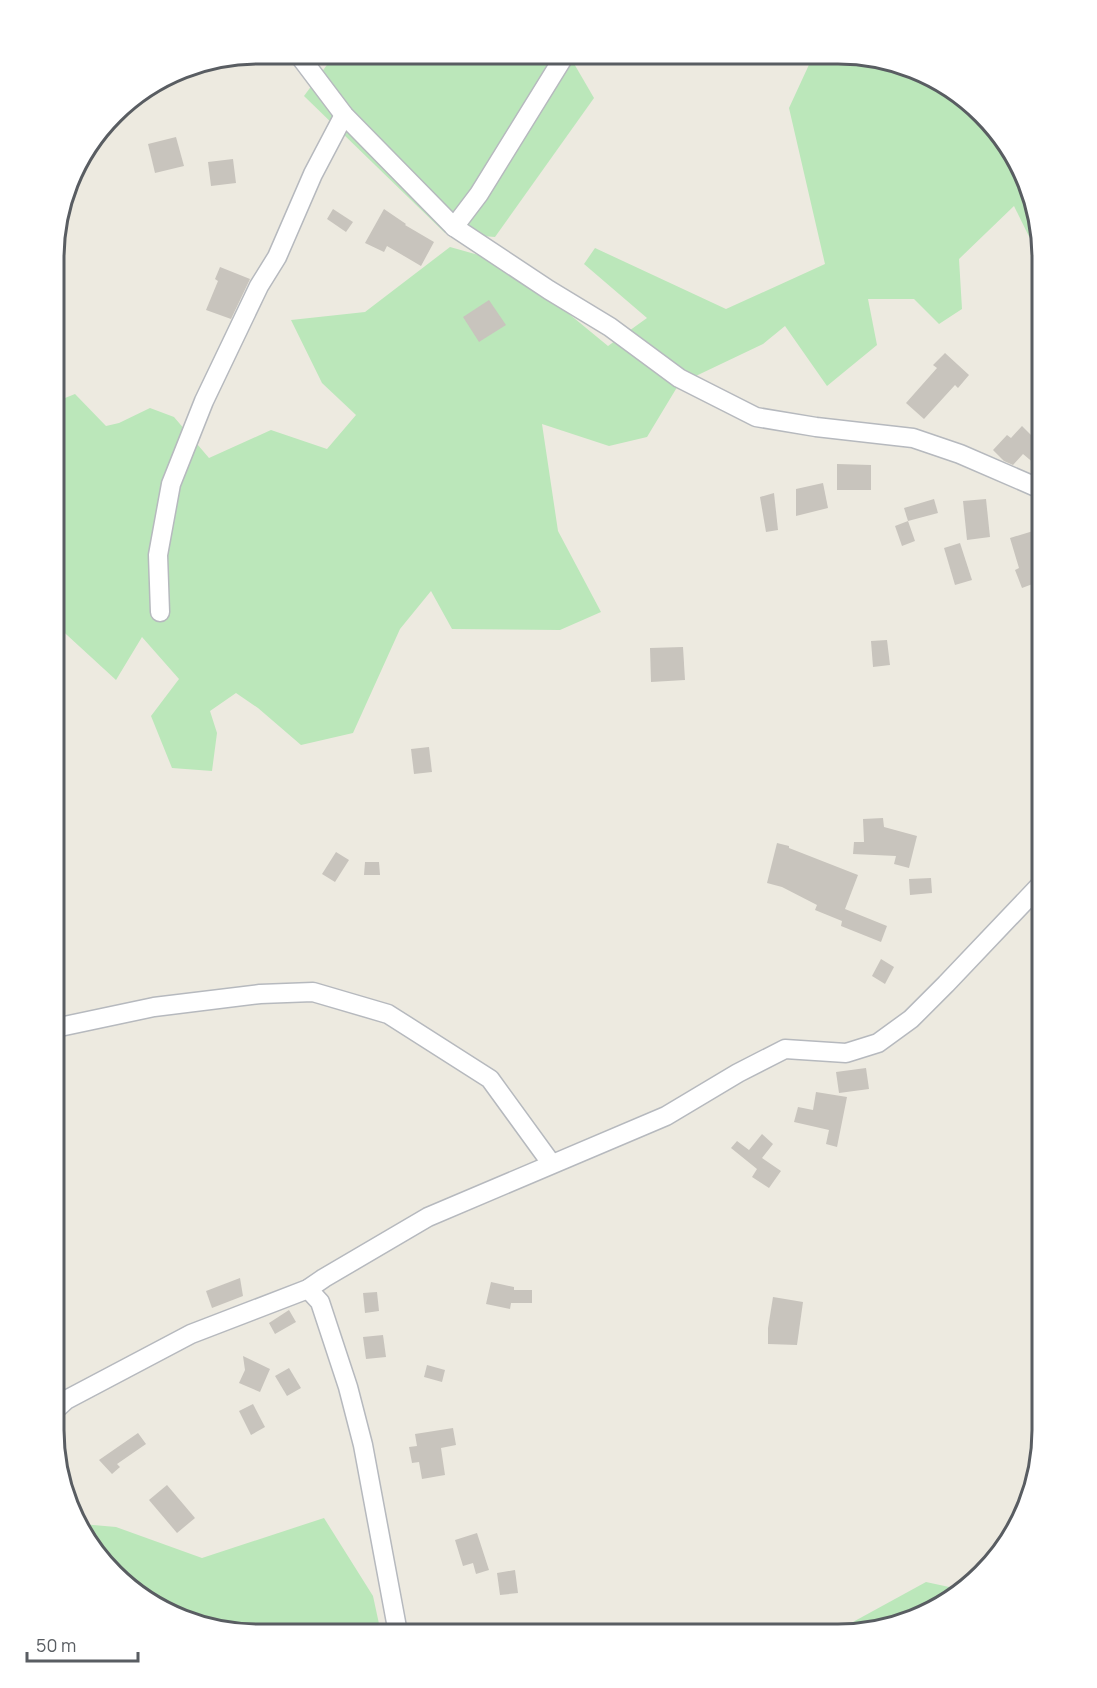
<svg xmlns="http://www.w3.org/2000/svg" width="1097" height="1688" font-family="Manrope,sans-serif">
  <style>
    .green { fill: #bbe7ba }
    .building { fill: #c8c4bd }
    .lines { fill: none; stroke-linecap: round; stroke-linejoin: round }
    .minor-casing { stroke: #b6b9be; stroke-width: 21 }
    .minor { stroke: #fff; stroke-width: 18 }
    .rim { fill: none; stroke: #595d62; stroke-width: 3 }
  </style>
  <rect width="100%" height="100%" fill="#edeae0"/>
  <g class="green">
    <path d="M 335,54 L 569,55 L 594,98 L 495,237 L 445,233 L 304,96 Z"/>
    <path d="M 813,56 L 866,56 L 963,96 L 1027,180 L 1043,265 L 1014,206 L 959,259 L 962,309 L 939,324 L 914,299 L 868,299 L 877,345 L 827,386 L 785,326 L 763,344 L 679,384 L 647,437 L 609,446 L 542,424 L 558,531 L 601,612 L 560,630 L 452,629 L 431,591 L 400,629 L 353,733 L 301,745 L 258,708 L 236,693 L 210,711 L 217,733 L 212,771 L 172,768 L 151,716 L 179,679 L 142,637 L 116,680 L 55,624 L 55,402 L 75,394 L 106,426 L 119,423 L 150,408 L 174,417 L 209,458 L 271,430 L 327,449 L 356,415 L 322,383 L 291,320 L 365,312 L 450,247 L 507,263 L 608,346 L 647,318 L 584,264 L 595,248 L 726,309 L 825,264 L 789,108 Z"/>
    <path d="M 324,1518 L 373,1596 L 381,1633 L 232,1632 L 134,1592 L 82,1524 L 116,1527 L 202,1558 Z"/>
    <path d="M 926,1582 L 963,1590 L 917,1618 L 839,1634 L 831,1634 Z"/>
  </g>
  <g class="building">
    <path d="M 176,137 L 184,166 L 155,173 L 148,144 Z"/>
    <path d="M 233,159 L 236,183 L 211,186 L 208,162 Z"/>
    <path d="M 333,209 L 353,222 L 346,232 L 327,219 Z"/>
    <path d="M 384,209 L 406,224 L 405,225 L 434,242 L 421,266 L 387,246 L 384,252 L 365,243 Z"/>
    <path d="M 220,267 L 250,279 L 231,319 L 206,310 L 218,281 L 215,279 Z"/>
    <path d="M 489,300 L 506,325 L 479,342 L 463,317 Z"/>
    <path d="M 945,353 L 969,375 L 958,388 L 955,385 L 924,419 L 906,403 L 937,368 L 933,365 Z"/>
    <path d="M 1022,426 L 1043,447 L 1043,454 L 1035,464 L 1023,454 L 1013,465 L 1004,461 L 993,450 L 1007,435 L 1011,438 Z"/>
    <path d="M 837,464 L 871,465 L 871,490 L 837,490 Z"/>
    <path d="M 823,483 L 828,508 L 796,516 L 796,489 Z"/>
    <path d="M 774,493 L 778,530 L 766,532 L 760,497 Z"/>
    <path d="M 934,499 L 938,513 L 908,521 L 904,508 Z"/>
    <path d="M 986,499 L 990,537 L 967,540 L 963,501 Z"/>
    <path d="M 908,521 L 915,541 L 902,546 L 895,526 Z"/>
    <path d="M 1043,528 L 1043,580 L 1022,588 L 1015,570 L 1019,568 L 1010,538 Z"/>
    <path d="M 960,543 L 972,580 L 955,585 L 944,548 Z"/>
    <path d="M 887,640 L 890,665 L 873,667 L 871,641 Z"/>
    <path d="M 683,647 L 685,680 L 651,682 L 650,648 Z"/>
    <path d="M 429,747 L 432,772 L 414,774 L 411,749 Z"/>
    <path d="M 883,818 L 884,827 L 917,836 L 909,868 L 894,864 L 896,856 L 853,854 L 854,842 L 864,842 L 863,819 Z"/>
    <path d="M 777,843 L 789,846 L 789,848 L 858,875 L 845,909 L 887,926 L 881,942 L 841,926 L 842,921 L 815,910 L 817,905 L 782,887 L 767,883 Z"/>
    <path d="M 336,852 L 349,860 L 335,882 L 322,874 Z"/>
    <path d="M 365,862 L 379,862 L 380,875 L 364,875 Z"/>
    <path d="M 931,878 L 932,893 L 910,895 L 909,879 Z"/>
    <path d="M 881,959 L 894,967 L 885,984 L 872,976 Z"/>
    <path d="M 866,1068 L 869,1089 L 839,1093 L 836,1072 Z"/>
    <path d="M 816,1092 L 847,1097 L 837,1147 L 826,1144 L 829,1130 L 794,1122 L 798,1107 L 813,1110 Z"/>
    <path d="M 762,1134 L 773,1144 L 762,1158 L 781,1171 L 769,1188 L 752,1177 L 757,1169 L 731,1148 L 737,1141 L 749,1150 Z"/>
    <path d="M 240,1278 L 243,1296 L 212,1308 L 206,1291 Z"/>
    <path d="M 491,1282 L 514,1287 L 514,1290 L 532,1290 L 532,1303 L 511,1303 L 510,1309 L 486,1304 Z"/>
    <path d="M 377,1292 L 379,1311 L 365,1313 L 363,1293 Z"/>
    <path d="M 773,1297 L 803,1302 L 797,1345 L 768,1344 L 768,1328 Z"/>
    <path d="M 289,1310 L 296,1322 L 275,1334 L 269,1323 Z"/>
    <path d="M 383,1335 L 386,1357 L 366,1359 L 363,1337 Z"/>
    <path d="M 243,1356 L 270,1369 L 260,1392 L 239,1383 L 245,1370 Z"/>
    <path d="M 427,1365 L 445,1370 L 442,1382 L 424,1377 Z"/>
    <path d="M 289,1368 L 301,1388 L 287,1396 L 275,1376 Z"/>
    <path d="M 253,1404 L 265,1427 L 251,1435 L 239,1411 Z"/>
    <path d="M 453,1428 L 456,1445 L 441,1448 L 445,1475 L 422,1479 L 419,1462 L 412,1463 L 409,1447 L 417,1446 L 415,1434 Z"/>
    <path d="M 138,1433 L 146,1444 L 117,1464 L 120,1467 L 112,1474 L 99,1460 Z"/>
    <path d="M 167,1485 L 195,1518 L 177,1533 L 149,1500 Z"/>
    <path d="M 477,1533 L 489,1570 L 476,1574 L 473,1563 L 463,1566 L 455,1540 Z"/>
    <path d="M 515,1570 L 518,1593 L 500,1595 L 497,1573 Z"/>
  </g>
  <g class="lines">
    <g class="minor-casing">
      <g id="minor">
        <path d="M 298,54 L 344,115 L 454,227 L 549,290 L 610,327 L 679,378 L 756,417 L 816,427 L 913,438 L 960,454 L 1043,490"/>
        <path d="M 454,227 L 479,194 L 565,55"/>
        <path d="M 160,612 L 158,555 L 171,484 L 204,401 L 259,286 L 277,257 L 313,174 L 344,115"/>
        <path d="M 55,1028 L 154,1007 L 260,994 L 313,992 L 388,1014 L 490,1079 L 551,1163"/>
        <path d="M 308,1289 L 320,1302 L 348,1387 L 363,1445 L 398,1633"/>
        <path d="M 54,1411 L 66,1400 L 191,1334 L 308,1289 L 324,1278 L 428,1217 L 666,1116 L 738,1073 L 785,1049 L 846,1053 L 878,1043 L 911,1019 L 946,984 L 1043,882"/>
      </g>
    </g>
    <use href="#minor" class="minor"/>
  </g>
  <path d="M0 0H1097V1688H0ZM258 64H838A194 194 0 0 1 1032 258V1430A194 194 0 0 1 838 1624H258A194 194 0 0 1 64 1430V258A194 194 0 0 1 258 64Z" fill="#fff" fill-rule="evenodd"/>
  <path class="rim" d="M258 64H838A194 194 0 0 1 1032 258V1430A194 194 0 0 1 838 1624H258A194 194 0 0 1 64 1430V258A194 194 0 0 1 258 64Z"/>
  <path d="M27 1652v9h111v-9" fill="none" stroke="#595d62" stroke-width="3"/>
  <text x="36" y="1652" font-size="18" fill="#595d62" stroke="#ffffff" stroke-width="4.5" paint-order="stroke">50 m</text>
</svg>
